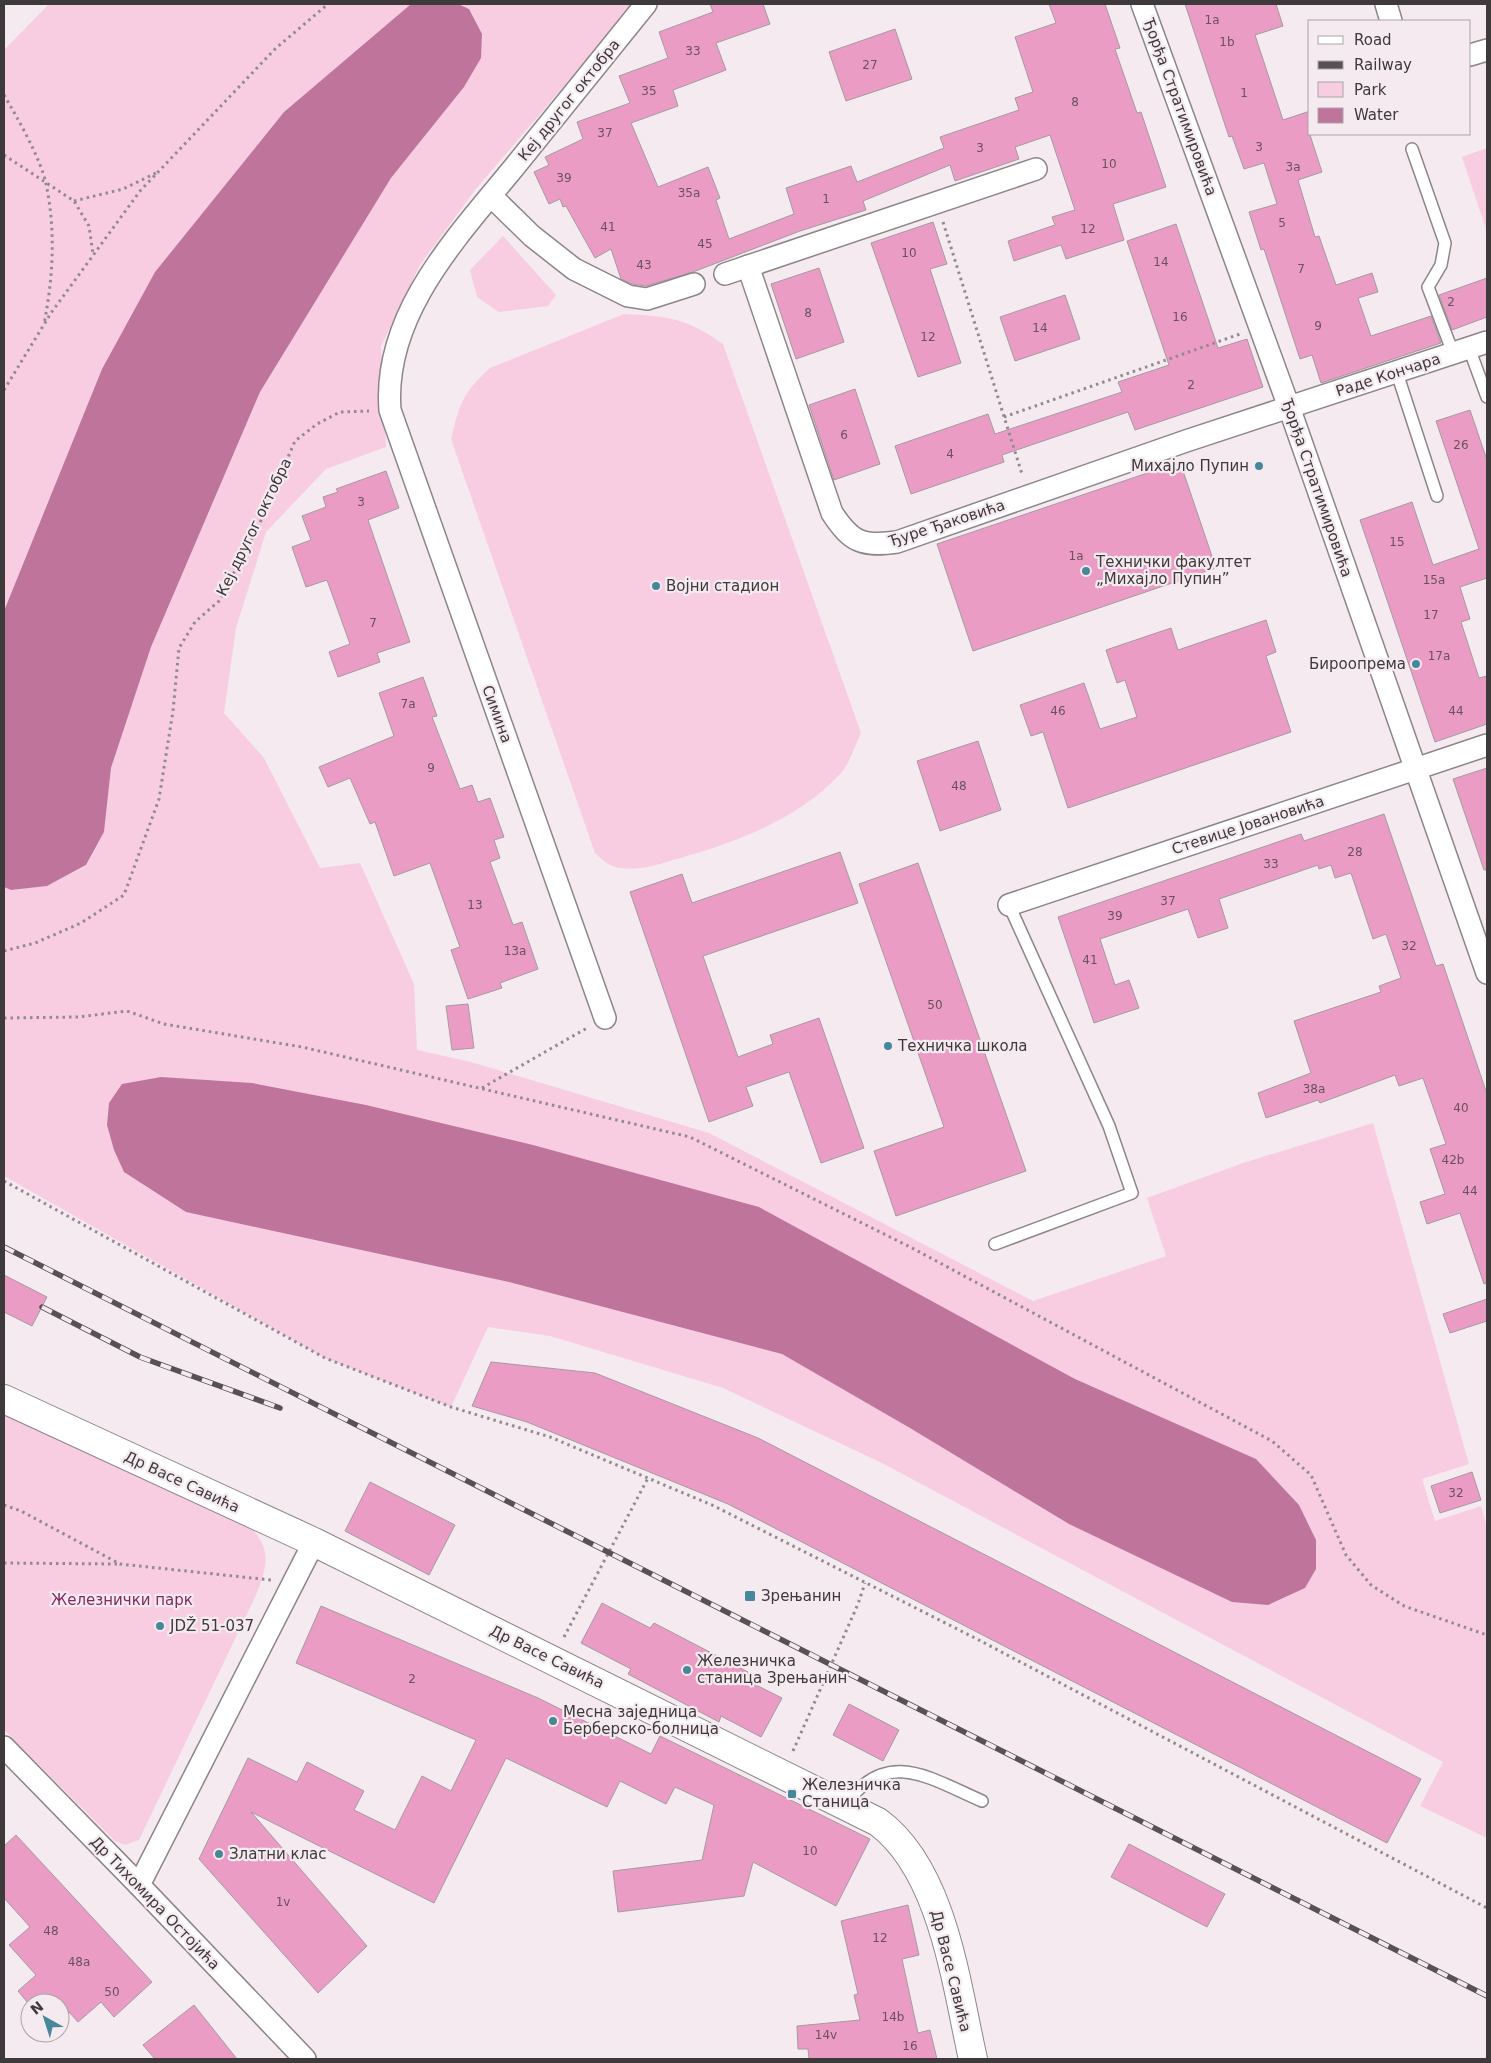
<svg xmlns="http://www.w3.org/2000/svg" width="1491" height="2063" font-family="'DejaVu Sans',sans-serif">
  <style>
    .green { fill: #f8cde2 }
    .water { fill: #bf749c }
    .building { fill: #eb9cc5; stroke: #a49b9f }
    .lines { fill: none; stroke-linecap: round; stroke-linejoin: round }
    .lane-casing { stroke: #8e858a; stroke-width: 14 }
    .street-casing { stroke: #8e858a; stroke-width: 24 }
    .secondary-casing { stroke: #8e858a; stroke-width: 30 }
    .path { stroke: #918a8e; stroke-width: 3; stroke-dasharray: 2.5 4; stroke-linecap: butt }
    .lane { stroke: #fff; stroke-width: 11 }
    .street { stroke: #fff; stroke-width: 21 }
    .secondary { stroke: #fff; stroke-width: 28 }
    .rail-casing { stroke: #565154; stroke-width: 5.5 }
    .rail { stroke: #f4eaef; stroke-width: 4; stroke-dasharray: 11; stroke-linecap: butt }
    .poi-dot { fill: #468899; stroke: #f4eaef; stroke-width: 2 }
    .labels { text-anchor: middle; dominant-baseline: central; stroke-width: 4.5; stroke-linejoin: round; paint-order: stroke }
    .number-label { font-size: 12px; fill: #69525e }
    .street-label { font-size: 15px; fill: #3e3a3c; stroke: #f4eaef }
    .poi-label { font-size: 15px; fill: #3e3a3c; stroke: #f4eaef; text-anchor: start }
    .park-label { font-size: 15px; fill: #84295f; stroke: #f4eaef }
  </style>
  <rect width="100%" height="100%" fill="#f4eaef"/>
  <g class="green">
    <path d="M 49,4 L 411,4 L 284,112 L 155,272 L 102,369 L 4,611 L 4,50 Z"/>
    <path d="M 458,4 L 634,4 L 475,190 L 420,265 L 381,346 L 386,447 L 326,469 L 266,532 L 236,628 L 224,713 L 264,758 L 320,868 L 360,863 L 414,984 L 417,1050 L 471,1062 L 709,1133 L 1033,1301 L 1166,1256 L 1147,1198 L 1243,1163 L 1373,1123 L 1469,1464 L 1422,1479 L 1435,1521 L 1481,1506 L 1487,1527 L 1487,1838 L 1420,1806 L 1443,1762 L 882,1463 L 723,1388 L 550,1336 L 488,1327 L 451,1407 L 325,1358 L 4,1176 L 4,887 L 11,890 L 47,886 L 86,866 L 104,832 L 111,768 L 151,647 L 260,392 L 391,178 L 464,87 L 469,10 Z"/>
    <path d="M 1487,148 L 1487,232 L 1462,157 Z"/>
    <path d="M 503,236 L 556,295 L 548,306 L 499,312 L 477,297 L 470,270 Z"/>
    <path d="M 624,314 C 667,316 687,318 723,344 L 861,733 C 855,745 850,763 841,773 C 798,820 736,842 677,859 C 659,864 640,871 621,868 C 610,867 602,860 595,853 L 451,439 C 460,403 462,394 490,368 Z"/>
    <path d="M 4,1415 L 253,1530 C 272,1551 266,1568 257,1593 L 139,1840 L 125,1845 L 115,1841 L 4,1730 Z"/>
  </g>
  <g class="water">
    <path d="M 411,4 L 458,4 L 469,9 L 482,34 L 481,58 L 464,87 L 391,178 L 260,392 L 151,647 L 111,768 L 104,832 L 86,865 L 47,886 L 11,890 L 4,887 L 4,611 L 102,369 L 155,272 L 284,112 Z"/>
    <path d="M 161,1077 L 252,1083 L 366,1105 L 533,1145 L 759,1207 L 1075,1379 L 1256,1459 L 1299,1505 L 1316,1540 L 1316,1569 L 1305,1588 L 1268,1605 L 1232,1602 L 1069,1524 L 910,1428 L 782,1354 L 509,1282 L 186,1212 L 124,1172 L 114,1150 L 107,1125 L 109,1103 L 122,1084 Z"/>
  </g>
  <g class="building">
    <path d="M 710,4 L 763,4 L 770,24 L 716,43 L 726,70 L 673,90 L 678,106 L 631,123 L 658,187 L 708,167 L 720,198 L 716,200 L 729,239 L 794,214 L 786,188 L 851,166 L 857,182 L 944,148 L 940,137 L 1019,110 L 1015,98 L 1033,92 L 1015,37 L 1056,23 L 1049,4 L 1105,4 L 1120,48 L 1115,49 L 1137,113 L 1141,112 L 1166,187 L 1113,204 L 1124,240 L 1066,259 L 1061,245 L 1014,261 L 1008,241 L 1055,225 L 1052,217 L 1075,210 L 1050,135 L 1015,147 L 1019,159 L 955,181 L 950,165 L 863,201 L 866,210 L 800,231 L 693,272 L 646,286 L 632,284 L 621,279 L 611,249 L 595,258 L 566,206 L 563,207 L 560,199 L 549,204 L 534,172 L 549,165 L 545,157 L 583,139 L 577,122 L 630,103 L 619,76 L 668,58 L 659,32 L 713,12 Z"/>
    <path d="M 1185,4 L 1276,4 L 1283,26 L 1255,35 L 1283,120 L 1310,111 L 1310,135 L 1322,172 L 1298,180 L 1315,237 L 1319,236 L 1336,285 L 1372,273 L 1378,292 L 1358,298 L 1371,336 L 1431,316 L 1441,343 L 1321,383 L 1312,355 L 1300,359 L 1264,249 L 1261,250 L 1249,212 L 1277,204 L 1264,163 L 1244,169 L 1232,136 L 1229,137 Z"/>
    <path d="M 895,29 L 912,79 L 846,101 L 829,52 Z"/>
    <path d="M 933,222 L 947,264 L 930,269 L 961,363 L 918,377 L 871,243 Z"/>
    <path d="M 1176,224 L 1218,348 L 1247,339 L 1263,387 L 1135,430 L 1128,412 L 1002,455 L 1004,462 L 911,494 L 895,446 L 988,414 L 995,434 L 1122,392 L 1118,382 L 1169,365 L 1127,241 Z"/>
    <path d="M 819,268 L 844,342 L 796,359 L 771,284 Z"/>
    <path d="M 1487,278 L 1487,317 L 1452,330 L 1439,295 Z"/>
    <path d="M 1065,295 L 1080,339 L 1015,361 L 1000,317 Z"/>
    <path d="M 855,389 L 880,464 L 834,480 L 809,405 Z"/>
    <path d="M 1470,410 L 1487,460 L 1487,578 L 1460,587 L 1470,619 L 1461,622 L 1479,678 L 1487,676 L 1487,724 L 1435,742 L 1360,520 L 1412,502 L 1433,565 L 1479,549 L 1436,421 Z"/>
    <path d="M 1180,462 L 1216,568 L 973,651 L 937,544 Z"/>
    <path d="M 386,471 L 399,508 L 368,520 L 410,642 L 377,653 L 380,662 L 338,677 L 329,652 L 350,644 L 327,580 L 306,587 L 292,547 L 311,540 L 302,516 L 326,507 L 323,497 L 338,492 L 336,489 Z"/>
    <path d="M 1266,620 L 1276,652 L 1266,656 L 1291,732 L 1068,808 L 1043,732 L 1031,736 L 1020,705 L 1084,683 L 1100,729 L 1137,717 L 1125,680 L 1117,683 L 1106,650 L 1171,628 L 1178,650 Z"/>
    <path d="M 423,677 L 437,716 L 432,717 L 460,789 L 472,785 L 478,802 L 490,798 L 504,837 L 494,840 L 500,858 L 490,862 L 513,925 L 522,922 L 538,969 L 500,983 L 502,988 L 468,999 L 451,950 L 460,947 L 430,863 L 394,876 L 375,822 L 370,824 L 350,778 L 328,787 L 319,767 L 394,736 L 379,693 Z"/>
    <path d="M 978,741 L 1001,810 L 940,831 L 917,761 Z"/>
    <path d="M 1487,768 L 1487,870 L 1484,870 L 1453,779 Z"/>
    <path d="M 1384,814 L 1436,966 L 1443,964 L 1487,1094 L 1487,1283 L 1484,1284 L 1460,1213 L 1427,1224 L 1420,1202 L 1445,1194 L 1430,1149 L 1446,1144 L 1423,1078 L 1399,1086 L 1395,1075 L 1320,1103 L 1318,1100 L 1266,1118 L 1258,1093 L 1311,1073 L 1294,1021 L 1381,992 L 1379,986 L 1401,978 L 1386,934 L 1373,939 L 1351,873 L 1335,878 L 1331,865 L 1319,869 L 1318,865 L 1219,899 L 1228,928 L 1198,938 L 1188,909 L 1100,939 L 1115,985 L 1129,980 L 1139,1008 L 1094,1023 L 1058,917 L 1301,834 L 1304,841 Z"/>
    <path d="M 840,852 L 858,903 L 703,956 L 738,1057 L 773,1044 L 770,1035 L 819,1018 L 864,1148 L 821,1163 L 789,1072 L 746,1087 L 753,1106 L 709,1122 L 630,892 L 682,874 L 692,903 Z"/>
    <path d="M 918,863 L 1026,1171 L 896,1216 L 874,1151 L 944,1127 L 859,884 Z"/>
    <path d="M 468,1004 L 474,1048 L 452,1050 L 446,1006 Z"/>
    <path d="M 4,1275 L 47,1297 L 32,1326 L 4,1312 Z"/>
    <path d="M 1487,1299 L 1487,1321 L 1450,1333 L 1443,1314 Z"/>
    <path d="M 491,1362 L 595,1373 L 758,1438 L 1421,1779 L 1387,1843 L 728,1504 L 527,1422 L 472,1406 Z"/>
    <path d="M 1472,1472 L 1481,1500 L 1440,1513 L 1431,1486 Z"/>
    <path d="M 370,1482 L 455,1525 L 429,1575 L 345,1531 Z"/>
    <path d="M 602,1603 L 650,1628 L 654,1623 L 748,1672 L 744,1679 L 782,1698 L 761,1737 L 721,1716 L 719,1722 L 628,1674 L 631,1669 L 581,1643 Z"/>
    <path d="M 321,1606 L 538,1698 L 651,1754 L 660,1736 L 870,1839 L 836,1906 L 753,1862 L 744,1896 L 618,1912 L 613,1871 L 702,1860 L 714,1805 L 675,1787 L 666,1804 L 620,1781 L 607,1807 L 506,1758 L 434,1903 L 251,1812 L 367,1946 L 318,1993 L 199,1859 L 248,1758 L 297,1782 L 307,1762 L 364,1791 L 354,1810 L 395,1830 L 422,1776 L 451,1791 L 476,1740 L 296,1663 Z"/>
    <path d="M 849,1704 L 899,1730 L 883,1761 L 833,1735 Z"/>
    <path d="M 16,1835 L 152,1982 L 114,2017 L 101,2002 L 78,2022 L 61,2003 L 28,2003 L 18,1991 L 36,1975 L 9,1945 L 30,1927 L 4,1898 L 4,1846 Z"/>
    <path d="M 1129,1844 L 1225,1894 L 1207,1927 L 1111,1877 Z"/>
    <path d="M 908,1905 L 919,1955 L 902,1959 L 918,2033 L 930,2030 L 937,2059 L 809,2059 L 808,2049 L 798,2049 L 797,2026 L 860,2020 L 854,1995 L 858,1994 L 841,1921 Z"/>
    <path d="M 194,2005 L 237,2059 L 155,2059 L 143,2045 Z"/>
  </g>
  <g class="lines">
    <g class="lane-casing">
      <g id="lane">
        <path d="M 1412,149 L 1445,243 L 1441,265 L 1428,287 L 1453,353"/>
        <path d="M 1469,348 L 1487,397"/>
        <path d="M 1397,373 L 1437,496"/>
        <path d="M 995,1244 L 1132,1193 L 1109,1126 L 1009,905"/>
        <path d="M 845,1805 C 887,1747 929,1778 982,1801"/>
      </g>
    </g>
    <g class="street-casing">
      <g id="street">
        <path d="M 1142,4 L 1289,407 L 1487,973"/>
        <path d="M 1386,4 L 1391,21"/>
        <path d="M 1470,55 L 1487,50"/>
        <path d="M 491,196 L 532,236 L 574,269 L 628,296 L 647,299 L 694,284"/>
        <path d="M 748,266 L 832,513 C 851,542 862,547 897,542 L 1186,441 L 1487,342"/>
        <path d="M 725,274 L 1036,169"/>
        <path d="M 1009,905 L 1487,745"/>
        <path d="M 605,1018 L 390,410 C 382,309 466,228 524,155 C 565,105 605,54 646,4"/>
        <path d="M 4,1747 L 139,1885 L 305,2059"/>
        <path d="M 139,1885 L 314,1542"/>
      </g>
    </g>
    <g class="secondary-casing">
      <path id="secondary" d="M 4,1399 L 314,1542 L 878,1822 C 943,1870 956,1984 973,2059"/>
    </g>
    <g class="path">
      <path d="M 4,95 C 17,117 41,159 46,184 C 56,230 53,279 44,324"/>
      <path d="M 4,155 L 74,201 L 89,226 L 93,254"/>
      <path d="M 74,201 L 123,189 L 156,173"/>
      <path d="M 943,222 L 1022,474"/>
      <path d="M 4,390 L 51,313 L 140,191 L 275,49 L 328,4"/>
      <path d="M 1004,417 L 1240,334"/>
      <path d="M 4,951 L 35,943 L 81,923 L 124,895 L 159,799 L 173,711 L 179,648 L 195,622 L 219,601 L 259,525 L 295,441 L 317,424 L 340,412 L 369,411"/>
      <path d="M 4,1018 L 78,1017 L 127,1011 L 164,1024 L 302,1047 L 690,1137 L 912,1248 L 1272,1441 L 1311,1475 L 1346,1555 L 1371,1585 L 1404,1606 L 1487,1635"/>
      <path d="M 482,1088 L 587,1028"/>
      <path d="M 4,1181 L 325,1358 L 451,1407 L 550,1437 L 712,1505 L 975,1638 L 1487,1908"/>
      <path d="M 4,1505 L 21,1511 L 120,1564 L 271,1580"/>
      <path d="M 4,1563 L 118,1564"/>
      <path d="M 564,1637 L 648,1478"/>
      <path d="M 793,1751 L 858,1604 L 865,1583"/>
    </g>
    <use href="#lane" class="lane"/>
    <use href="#street" class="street"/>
    <use href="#secondary" class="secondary"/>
    <g class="rail-casing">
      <g id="rail">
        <path d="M 4,1247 L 1487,1996"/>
        <path d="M 42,1307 L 140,1357 L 280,1408"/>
      </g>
    </g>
    <use href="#rail" class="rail"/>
  </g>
  <g class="poi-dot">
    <circle cx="1259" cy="466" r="5"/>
    <circle cx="1086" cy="571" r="5"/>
    <circle cx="656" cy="586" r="5"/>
    <circle cx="1416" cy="664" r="5"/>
    <circle cx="888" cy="1046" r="5"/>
    <rect x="744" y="1590" width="12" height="12" rx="2.5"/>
    <circle cx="160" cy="1626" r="5"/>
    <circle cx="687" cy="1670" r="5"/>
    <circle cx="553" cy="1721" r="5"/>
    <rect x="787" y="1789" width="10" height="10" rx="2.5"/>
    <circle cx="219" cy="1854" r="5"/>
  </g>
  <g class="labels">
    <g class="number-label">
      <text x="1212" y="20">1a</text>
      <text x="1227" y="42">1b</text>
      <text x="693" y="51">33</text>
      <text x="870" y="65">27</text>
      <text x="649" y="91">35</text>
      <text x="1244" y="93">1</text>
      <text x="1075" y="102">8</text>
      <text x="605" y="133">37</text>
      <text x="1259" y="147">3</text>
      <text x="980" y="148">3</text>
      <text x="1109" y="164">10</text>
      <text x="1293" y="167">3a</text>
      <text x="564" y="178">39</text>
      <text x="689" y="193">35a</text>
      <text x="826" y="199">1</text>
      <text x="1282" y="223">5</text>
      <text x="608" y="227">41</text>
      <text x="1088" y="229">12</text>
      <text x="705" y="244">45</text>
      <text x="909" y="253">10</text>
      <text x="1161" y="262">14</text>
      <text x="644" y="265">43</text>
      <text x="1301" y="269">7</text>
      <text x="1451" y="302">2</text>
      <text x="808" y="313">8</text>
      <text x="1180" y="317">16</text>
      <text x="1318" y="326">9</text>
      <text x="1040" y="328">14</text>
      <text x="928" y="337">12</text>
      <text x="1191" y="385">2</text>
      <text x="844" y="435">6</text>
      <text x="1461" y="445">26</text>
      <text x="950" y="454">4</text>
      <text x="361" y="502">3</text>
      <text x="1397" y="542">15</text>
      <text x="1076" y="556">1a</text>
      <text x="1434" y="580">15a</text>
      <text x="1431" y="615">17</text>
      <text x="373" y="623">7</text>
      <text x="1439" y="656">17a</text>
      <text x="408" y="704">7a</text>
      <text x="1058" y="711">46</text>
      <text x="1456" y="711">44</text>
      <text x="431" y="768">9</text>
      <text x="959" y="786">48</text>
      <text x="1355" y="852">28</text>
      <text x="1271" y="864">33</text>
      <text x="1168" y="901">37</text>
      <text x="475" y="905">13</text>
      <text x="1115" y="916">39</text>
      <text x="1409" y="946">32</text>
      <text x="515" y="951">13a</text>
      <text x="1090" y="960">41</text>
      <text x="935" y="1005">50</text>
      <text x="1314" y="1089">38a</text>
      <text x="1461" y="1108">40</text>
      <text x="1453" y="1160">42b</text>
      <text x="1470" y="1191">44</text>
      <text x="1456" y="1493">32</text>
      <text x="412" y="1679">2</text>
      <text x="810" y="1851">10</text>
      <text x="283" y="1902">1v</text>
      <text x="51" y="1931">48</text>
      <text x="880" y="1938">12</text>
      <text x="79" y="1962">48a</text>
      <text x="112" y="1992">50</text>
      <text x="893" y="2017">14b</text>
      <text x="826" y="2035">14v</text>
      <text x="910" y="2046">16</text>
    </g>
    <g class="street-label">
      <text transform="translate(569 100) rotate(-51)">Кеј другог октобра</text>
      <text transform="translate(1180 107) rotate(70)">Ђорђа Стратимировића</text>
      <text transform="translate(1388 375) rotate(-18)">Раде Кончара</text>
      <text transform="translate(1317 488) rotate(71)">Ђорђа Стратимировића</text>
      <text transform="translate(947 523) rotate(-18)">Ђуре Ђаковића</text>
      <text transform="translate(254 527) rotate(-64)">Кеј другог октобра</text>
      <text transform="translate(497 714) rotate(70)">Симина</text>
      <text transform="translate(1248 825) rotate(-18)">Стевице Јовановића</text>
      <text transform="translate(182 1482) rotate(25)">Др Васе Савића</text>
      <text transform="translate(547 1657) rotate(26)">Др Васе Савића</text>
      <text transform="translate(155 1903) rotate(46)">Др Тихомира Остојића</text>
      <text transform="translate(951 1971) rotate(76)">Др Васе Савића</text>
    </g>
    <g class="poi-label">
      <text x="1249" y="466" text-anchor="end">Михајло Пупин</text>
      <text x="1096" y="562">Технички факултет<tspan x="1096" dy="17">„Михајло Пупин”</tspan></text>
      <text x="666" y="586">Војни стадион</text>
      <text x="1406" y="664" text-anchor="end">Бироопрема</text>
      <text x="898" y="1046">Техничка школа</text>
      <text x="761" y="1596">Зрењанин</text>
      <text x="170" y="1626">JDŽ 51-037</text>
      <text x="697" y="1661">Железничка<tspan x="697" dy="17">станица Зрењанин</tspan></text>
      <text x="563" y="1712">Месна заједница<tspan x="563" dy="17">Берберско-болница</tspan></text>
      <text x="802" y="1785">Железничка<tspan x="802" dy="17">Станица</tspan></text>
      <text x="229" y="1854">Златни клас</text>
    </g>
    <g class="park-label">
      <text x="122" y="1600">Железнички парк</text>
    </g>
  </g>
  <rect width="1491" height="2063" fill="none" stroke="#3e3a3c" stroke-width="10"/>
  <rect x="1308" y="20" width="162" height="115" fill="#f4eaef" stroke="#aba4a7"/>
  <rect x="1318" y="36" width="25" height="8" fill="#ffffff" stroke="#aba4a7"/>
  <text x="1354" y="45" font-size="15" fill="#3e3a3c">Road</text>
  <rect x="1318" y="61" width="25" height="8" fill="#565154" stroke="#aba4a7"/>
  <text x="1354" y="70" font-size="15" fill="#3e3a3c">Railway</text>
  <rect x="1318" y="82" width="25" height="15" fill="#f8cde2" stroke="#aba4a7"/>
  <text x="1354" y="95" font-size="15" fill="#3e3a3c">Park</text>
  <rect x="1318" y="108" width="25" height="15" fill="#bf749c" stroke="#aba4a7"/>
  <text x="1354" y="120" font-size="15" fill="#3e3a3c">Water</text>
  <g transform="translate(45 2018) rotate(321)"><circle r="24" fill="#f4eaef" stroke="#aba4a7"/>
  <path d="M0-4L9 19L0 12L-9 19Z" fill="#468899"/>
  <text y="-8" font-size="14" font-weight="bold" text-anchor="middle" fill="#3e3a3c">N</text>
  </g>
</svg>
